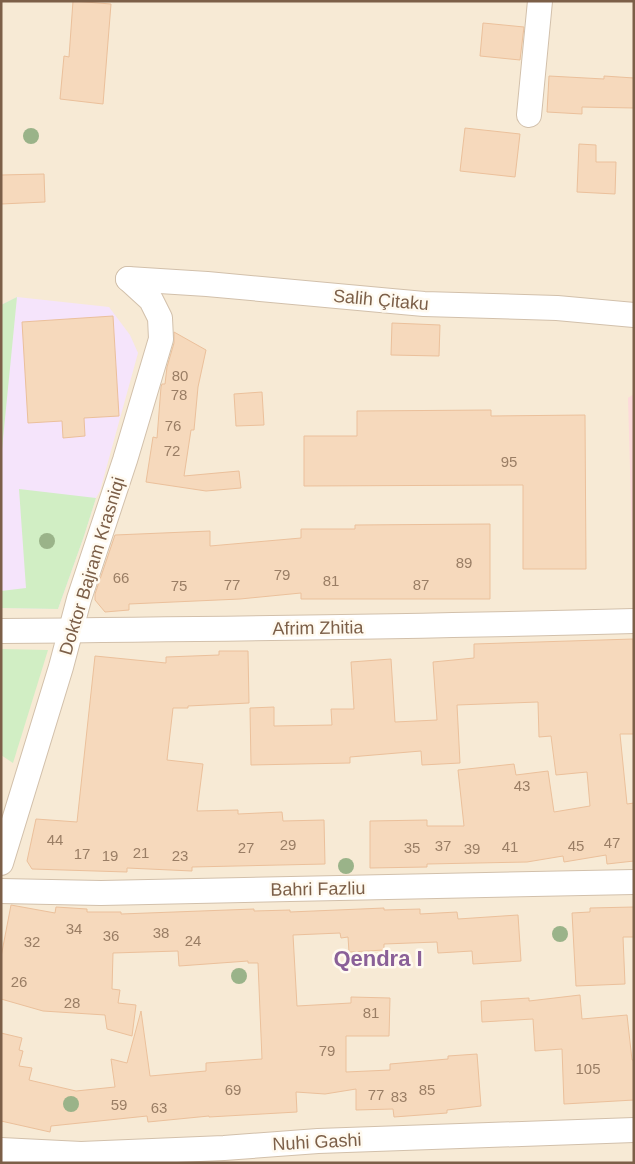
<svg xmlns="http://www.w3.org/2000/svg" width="635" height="1164" font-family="Helvetica,sans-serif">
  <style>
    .residential { fill: #f7ead5 }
    .education { fill: #f5e4fb }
    .medical { fill: #fddadb }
    .green { fill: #d1eec4 }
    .building { fill: #f6d9bc; stroke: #ebc09b }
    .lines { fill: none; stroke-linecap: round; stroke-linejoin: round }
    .street-casing { stroke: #d2c0ab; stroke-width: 26 }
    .street { stroke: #fff; stroke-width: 24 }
    .tree { fill: #9ab389 }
    .labels { text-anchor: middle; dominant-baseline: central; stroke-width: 5; stroke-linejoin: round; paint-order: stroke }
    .number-label { font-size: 15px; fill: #9a7e65 }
    .street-label { font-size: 18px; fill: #7c5f48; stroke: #fffaf0 }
    .district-label { font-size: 22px; font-weight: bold; fill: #8a6098; stroke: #fffaf0 }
  </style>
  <rect width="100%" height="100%" fill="#fef7e8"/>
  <rect class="residential" x="1" y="1" width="633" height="1162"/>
  <path class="education" d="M 17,297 L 109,307 L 130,335 L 138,353 L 100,491 L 96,498 L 84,536 L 58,609 L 1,608 L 1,305 Z"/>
  <path class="medical" d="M 634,394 L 634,610 L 628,398 Z"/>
  <g class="green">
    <path d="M 17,297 L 1,459 L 1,305 Z"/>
    <path d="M 19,489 L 96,498 L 84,536 L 58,609 L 1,608 L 1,591 L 26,588 Z"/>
    <path d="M 1,649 L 48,650 L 13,763 L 1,755 Z"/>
  </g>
  <g class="building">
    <path d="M 73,1 L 111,4 L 103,104 L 60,99 L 64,56 L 69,57 Z"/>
    <path d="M 483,23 L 524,27 L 520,60 L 480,56 Z"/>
    <path d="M 549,76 L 604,79 L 604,76 L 634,78 L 634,108 L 582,107 L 582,114 L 547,112 Z"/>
    <path d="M 465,128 L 520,134 L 515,177 L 460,171 Z"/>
    <path d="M 579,144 L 596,145 L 596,162 L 616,162 L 615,194 L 577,192 Z"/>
    <path d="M 44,174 L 45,202 L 1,204 L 1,175 Z"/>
    <path d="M 113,316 L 119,416 L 84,418 L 85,436 L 63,438 L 62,421 L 28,423 L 22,322 Z"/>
    <path d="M 392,323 L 440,325 L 439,356 L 391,355 Z"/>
    <path d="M 174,332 L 206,350 L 198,387 L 194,430 L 191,430 L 184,476 L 239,471 L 241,488 L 206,491 L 146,482 L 153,437 L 157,438 L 161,387 L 162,384 L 165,384 L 167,367 L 174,343 Z"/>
    <path d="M 262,392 L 264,425 L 236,426 L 234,394 Z"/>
    <path d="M 491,410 L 491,416 L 585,415 L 586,569 L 523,569 L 523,485 L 304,486 L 304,436 L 357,436 L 357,411 Z"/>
    <path d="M 490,524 L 490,599 L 301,599 L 301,593 L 240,599 L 129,604 L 129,610 L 105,612 L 95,600 L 95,594 L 115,535 L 210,531 L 210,546 L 301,538 L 301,529 L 355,529 L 355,525 Z"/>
    <path d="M 633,639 L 634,734 L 620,734 L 627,804 L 634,803 L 634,861 L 607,864 L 606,855 L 564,862 L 563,856 L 527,862 L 427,864 L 427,867 L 370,868 L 370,821 L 427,820 L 427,826 L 464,826 L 458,770 L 514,764 L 516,775 L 548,771 L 554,812 L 590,806 L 587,772 L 556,775 L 551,736 L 539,737 L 538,702 L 457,705 L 460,763 L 422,765 L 421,751 L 350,757 L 350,763 L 251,765 L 250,708 L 274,707 L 274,726 L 332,725 L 331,709 L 354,709 L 351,662 L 391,659 L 395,722 L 437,720 L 433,662 L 474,658 L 474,644 Z"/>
    <path d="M 219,651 L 248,651 L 249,703 L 188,706 L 188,708 L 173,708 L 167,760 L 203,764 L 197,811 L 238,810 L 238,814 L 282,812 L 283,821 L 324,820 L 325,864 L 192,867 L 192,871 L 127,868 L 127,872 L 32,869 L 27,861 L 36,819 L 77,822 L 95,656 L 166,663 L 166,657 L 219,655 Z"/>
    <path d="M 11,905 L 55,913 L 56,907 L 87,909 L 87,912 L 121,912 L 121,914 L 254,909 L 254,911 L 290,910 L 290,912 L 384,908 L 384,910 L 420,909 L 420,914 L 457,912 L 458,919 L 518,915 L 521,961 L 473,964 L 472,951 L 438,953 L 437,942 L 384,944 L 384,950 L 349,952 L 348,937 L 341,938 L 340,933 L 293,935 L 297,1006 L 351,1003 L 351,997 L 390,998 L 389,1036 L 346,1036 L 346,1072 L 390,1070 L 390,1064 L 448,1059 L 448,1056 L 477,1054 L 481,1106 L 447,1110 L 447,1113 L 394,1117 L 393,1109 L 356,1110 L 356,1089 L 325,1094 L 296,1092 L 297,1112 L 209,1117 L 209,1116 L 148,1122 L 147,1116 L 51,1126 L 50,1132 L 1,1121 L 1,1033 L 22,1038 L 19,1050 L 23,1051 L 19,1066 L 32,1068 L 29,1080 L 76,1091 L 115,1087 L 111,1059 L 127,1063 L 141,1011 L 150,1076 L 206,1071 L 206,1063 L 262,1059 L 258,963 L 248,963 L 248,961 L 179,966 L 178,951 L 113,953 L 112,989 L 120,990 L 118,1003 L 136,1005 L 132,1036 L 107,1029 L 105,1015 L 43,1011 L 1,999 L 1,957 Z"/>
    <path d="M 634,907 L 634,937 L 623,937 L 625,984 L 576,986 L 572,913 L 590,912 L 590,908 Z"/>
    <path d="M 580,995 L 582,1019 L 627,1015 L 632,1060 L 634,1060 L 634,1100 L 564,1104 L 562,1049 L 535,1051 L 533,1019 L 482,1022 L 481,1001 L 529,998 L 529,1001 Z"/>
  </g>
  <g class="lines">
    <g class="street-casing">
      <g id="street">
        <path d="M 529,115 L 540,1"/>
        <path d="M 128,279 L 207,284 L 424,304 L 557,308 L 634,315"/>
        <path d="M 1,631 C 212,629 423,627 634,621"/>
        <path d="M 1,863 L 61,667 L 79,599 L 125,460 L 161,339 L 160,318 L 151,300 L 128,279"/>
        <path d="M 1,891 L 101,893 L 634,882"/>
        <path d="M 1,1150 L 81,1154 L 224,1148 L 318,1141 L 634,1130"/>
      </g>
    </g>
    <use href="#street" class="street"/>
  </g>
  <g class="tree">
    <circle cx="31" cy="136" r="8"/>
    <circle cx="47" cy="541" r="8"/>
    <circle cx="346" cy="866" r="8"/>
    <circle cx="560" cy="934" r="8"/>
    <circle cx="239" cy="976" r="8"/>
    <circle cx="71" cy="1104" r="8"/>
  </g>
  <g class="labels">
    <g class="number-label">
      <text x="180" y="375">80</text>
      <text x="179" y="394">78</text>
      <text x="173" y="425">76</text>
      <text x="172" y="450">72</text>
      <text x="509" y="461">95</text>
      <text x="464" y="562">89</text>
      <text x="282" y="574">79</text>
      <text x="121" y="577">66</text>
      <text x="331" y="580">81</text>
      <text x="232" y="584">77</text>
      <text x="421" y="584">87</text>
      <text x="179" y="585">75</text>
      <text x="522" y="785">43</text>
      <text x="55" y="839">44</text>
      <text x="612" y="842">47</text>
      <text x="288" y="844">29</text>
      <text x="443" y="845">37</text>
      <text x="576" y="845">45</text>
      <text x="510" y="846">41</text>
      <text x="246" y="847">27</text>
      <text x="412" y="847">35</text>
      <text x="472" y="848">39</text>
      <text x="141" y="852">21</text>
      <text x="82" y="853">17</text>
      <text x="110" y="855">19</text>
      <text x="180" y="855">23</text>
      <text x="74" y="928">34</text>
      <text x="161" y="932">38</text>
      <text x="111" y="935">36</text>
      <text x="193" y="940">24</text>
      <text x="32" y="941">32</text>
      <text x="19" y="981">26</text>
      <text x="72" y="1002">28</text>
      <text x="371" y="1012">81</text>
      <text x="327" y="1050">79</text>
      <text x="588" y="1068">105</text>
      <text x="233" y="1089">69</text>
      <text x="427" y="1089">85</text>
      <text x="376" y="1094">77</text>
      <text x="399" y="1096">83</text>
      <text x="119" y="1104">59</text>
      <text x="159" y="1107">63</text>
    </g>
    <g class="street-label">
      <text transform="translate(381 300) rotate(5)">Salih Çitaku</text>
      <text transform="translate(92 566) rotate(-73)">Doktor Bajram Krasniqi</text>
      <text transform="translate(318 628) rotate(-1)">Afrim Zhitia</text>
      <text transform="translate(318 889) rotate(-1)">Bahri Fazliu</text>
      <text transform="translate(317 1142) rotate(-3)">Nuhi Gashi</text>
    </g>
    <g class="district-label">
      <text x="378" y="958">Qendra I</text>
    </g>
  </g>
  <rect width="635" height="1164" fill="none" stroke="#7c5f48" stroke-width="5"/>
</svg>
